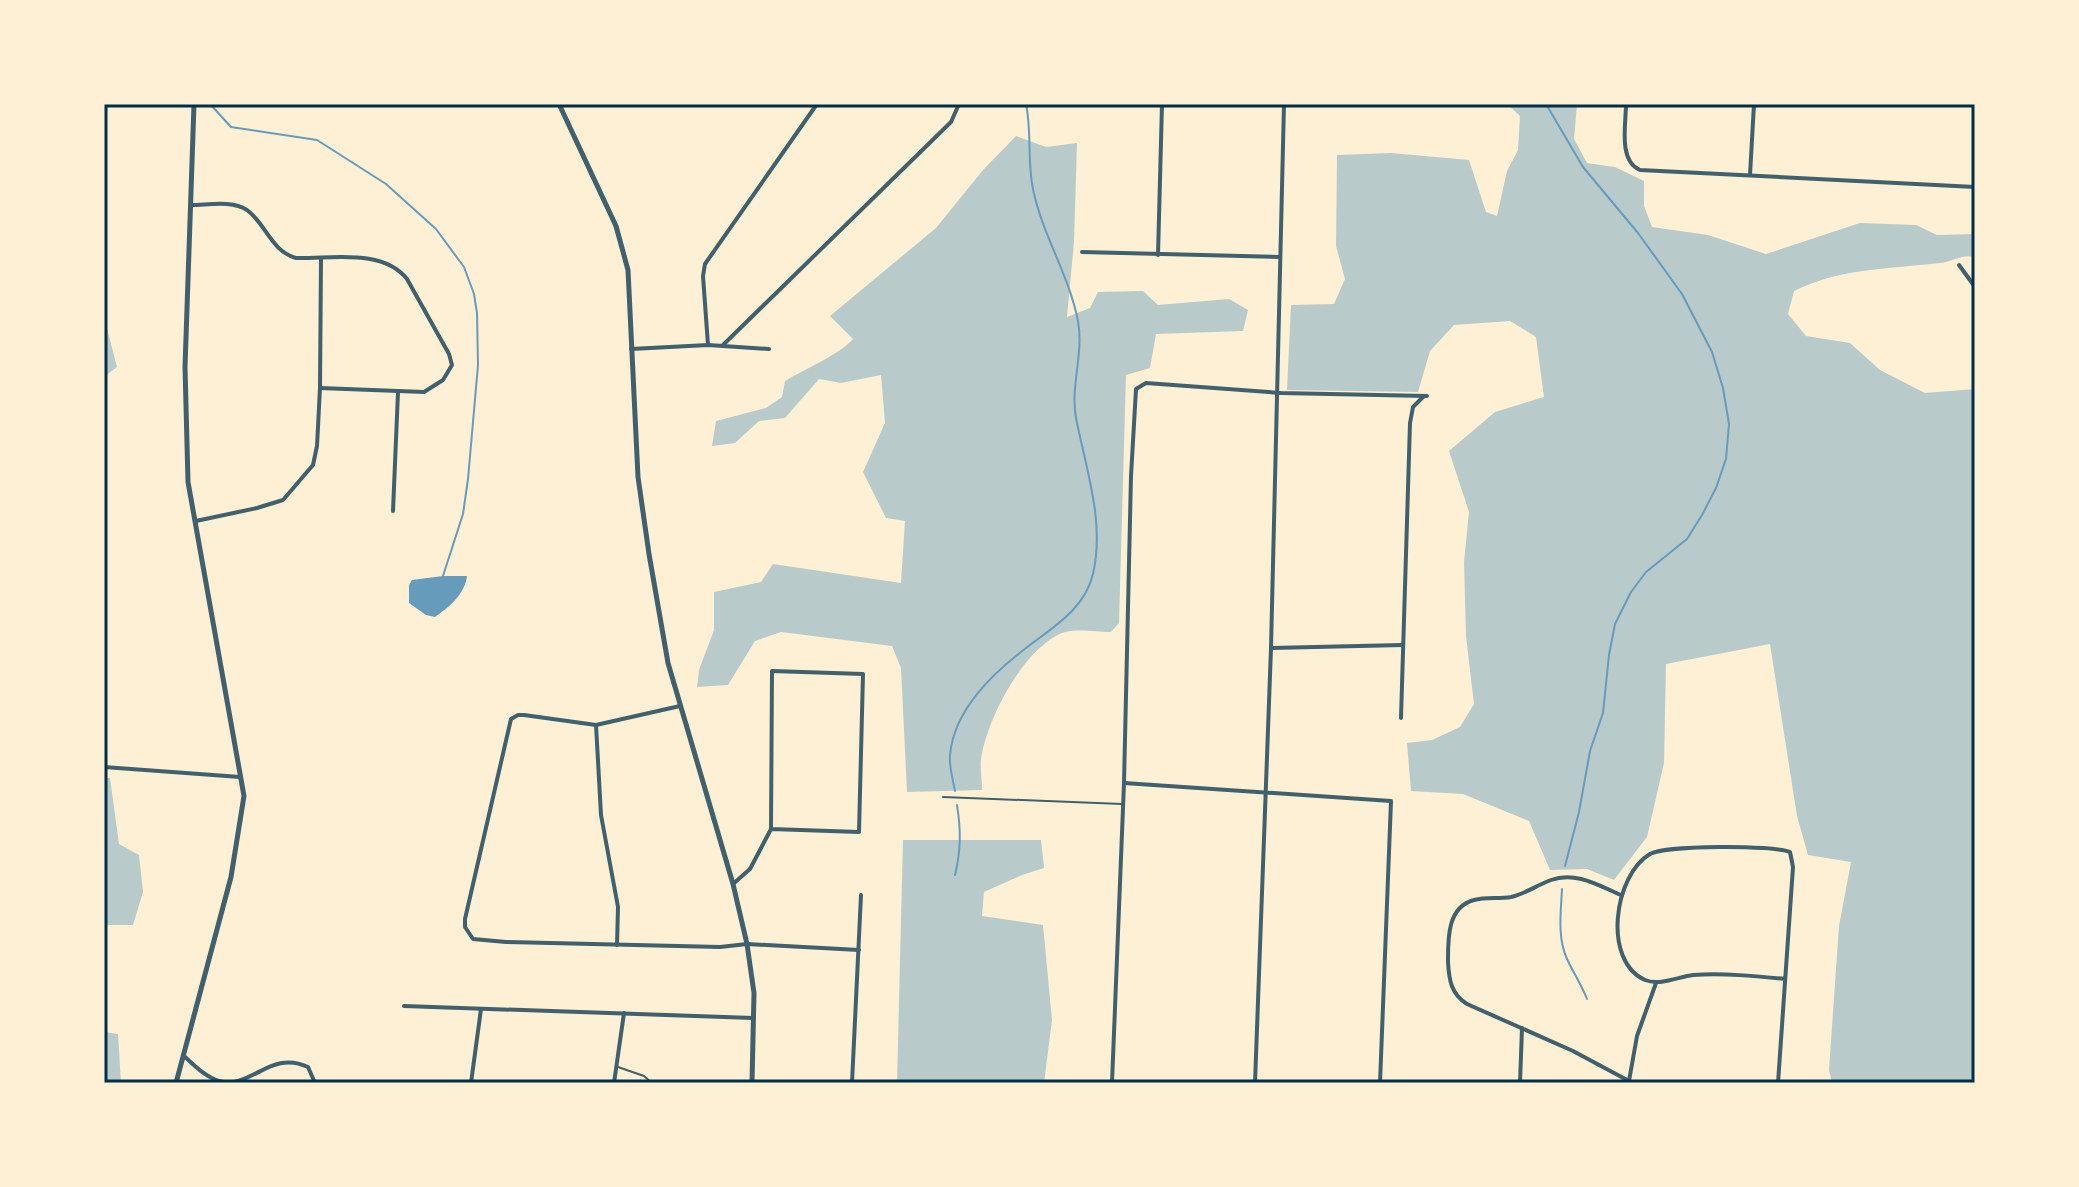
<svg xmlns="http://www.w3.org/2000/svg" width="2079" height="1187" font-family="'Roboto Serif',serif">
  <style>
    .green { fill: #b9caca }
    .water { fill: #669bbc }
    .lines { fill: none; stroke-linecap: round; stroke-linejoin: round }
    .stream { stroke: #669bbc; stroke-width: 2 }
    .service { stroke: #3f606c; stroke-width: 2 }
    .minor { stroke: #3f606c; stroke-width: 4 }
    .tertiary { stroke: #3f606c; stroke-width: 5 }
    .neatline { fill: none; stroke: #003049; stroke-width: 3 }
  </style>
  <rect width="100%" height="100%" fill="#fdf0d5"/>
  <g class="green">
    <path d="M 1507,104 L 1577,104 L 1574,139 L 1587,163 L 1615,167 L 1644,181 L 1644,206 L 1652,227 L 1708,235 L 1766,254 L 1860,223 L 1916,225 L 1937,235 L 1975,234 L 1975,257 C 1961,254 1953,262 1940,263 C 1889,269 1840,268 1794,291 L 1788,314 L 1806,336 L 1850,343 L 1880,370 L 1925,393 L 1975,389 L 1975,1044 L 1972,1083 L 1832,1083 L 1829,1070 L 1839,926 L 1851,862 L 1808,855 L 1797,816 L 1770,644 L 1666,664 L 1664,763 L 1647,837 L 1614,880 L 1587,869 L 1550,870 L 1529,821 L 1463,794 L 1411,791 L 1407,743 L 1432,740 L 1460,727 L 1474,704 L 1466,636 L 1464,562 L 1469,512 L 1449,451 L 1495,412 L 1544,397 L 1536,337 L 1510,321 L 1454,325 L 1430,351 L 1418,392 L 1287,390 L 1291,305 L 1334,304 L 1345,279 L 1336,246 L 1337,155 L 1391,153 L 1469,160 L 1486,212 L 1497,216 L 1507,171 L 1518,150 L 1520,116 Z"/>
    <path d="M 1016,136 L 1046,147 L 1077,143 L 1074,242 L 1067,317 L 1090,308 L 1098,292 L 1143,291 L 1158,305 L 1229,299 L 1248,310 L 1243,331 L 1156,334 L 1150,368 L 1126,375 L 1119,623 L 1111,632 C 1097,632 1076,628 1062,633 C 1023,649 987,719 981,759 C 980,769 982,780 982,790 L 907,792 L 901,668 L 892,646 L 781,632 L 755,641 L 728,685 L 697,687 L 699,670 L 714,630 L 714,592 L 761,582 L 773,564 L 901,583 L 905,521 L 886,518 L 863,472 L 885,423 L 881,375 L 841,383 L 819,379 L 785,418 L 759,421 L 735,443 L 712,446 L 716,421 L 766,408 L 782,397 L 785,381 C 805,369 840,354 853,339 L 830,316 L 936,228 L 983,170 Z"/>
    <path d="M 104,317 L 117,367 L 104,377 Z"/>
    <path d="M 104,778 L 110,778 L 119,844 L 139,855 L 143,892 L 133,925 L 104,925 Z"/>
    <path d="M 903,840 L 1041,840 L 1044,868 L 1022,875 L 984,892 L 982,916 L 1043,925 L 1052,1020 L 1044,1083 L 897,1083 Z"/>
    <path d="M 104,1032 L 118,1034 L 121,1083 L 104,1083 Z"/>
  </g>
  <path class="water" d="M 443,576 L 467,576 C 465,594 449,607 435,617 L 426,615 L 409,603 L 409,585 L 412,580 Z"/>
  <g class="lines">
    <g class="stream">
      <path d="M 210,104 L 231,127 L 317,140 L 386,184 L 436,229 L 464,267 L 474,294 L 477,313 L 478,365 L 468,479 L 463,514 L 442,579"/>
      <path d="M 1546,104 L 1583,167 L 1638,233 L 1682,294 L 1712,352 L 1723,388 L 1729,424 L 1726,459 L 1716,488 L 1702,515 L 1687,539 L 1646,572 L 1631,592 L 1615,624 L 1609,655 L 1603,713 L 1590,751 L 1579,812 L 1565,866"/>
      <path d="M 955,791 C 953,780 949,767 950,755 C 954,709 994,672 1030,645 C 1055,626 1085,608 1093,574 C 1105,522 1086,469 1076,418 C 1070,386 1084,354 1078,321 C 1069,275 1042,234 1033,189 C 1027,161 1032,132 1026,104"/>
      <path d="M 955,875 C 961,850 961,830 957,805"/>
      <path d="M 1562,889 C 1561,911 1557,937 1567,959 C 1573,972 1581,984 1587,999"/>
    </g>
    <g class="service">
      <path d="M 943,797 L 1122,804"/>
      <path d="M 618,1067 L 644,1076 L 652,1083"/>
    </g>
    <g class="minor">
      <path d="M 1626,104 C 1626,124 1618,161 1640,170 L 1975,187"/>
      <path d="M 1750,175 L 1754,104"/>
      <path d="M 191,205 C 208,205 232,200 247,210 C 266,224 271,251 296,258 C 331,259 383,248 407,279 L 449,354 L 452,365 L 443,380 L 424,392 L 320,388"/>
      <path d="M 1082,252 L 1279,257"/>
      <path d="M 1158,255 L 1162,104"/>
      <path d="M 1959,265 L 1975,287"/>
      <path d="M 708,345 L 703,276 L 705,264 L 817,104"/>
      <path d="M 723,345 L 951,122 L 959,104"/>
      <path d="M 631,349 L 708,345 L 769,349"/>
      <path d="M 393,511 L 398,392"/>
      <path d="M 196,521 L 257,508 L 283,500 L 313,465 L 317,446 L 320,388 L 321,258"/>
      <path d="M 1271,648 L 1403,645"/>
      <path d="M 680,706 L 596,725 L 524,715 L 518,715 L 511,719 L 465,919 L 465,927 L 473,939 L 506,942 L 720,947 L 747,944 L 859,950"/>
      <path d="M 1401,718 L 1410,423 L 1413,407 L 1423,397"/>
      <path d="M 596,725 L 601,815 L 618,907 L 617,945"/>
      <path d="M 104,767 L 240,777"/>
      <path d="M 1124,783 L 1391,801 L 1380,1083"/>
      <path d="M 733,884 L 750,869 L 771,829 L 772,671 L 863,674 L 859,832 L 771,829"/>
      <path d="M 1621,895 C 1598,885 1575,871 1551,880 C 1537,885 1525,894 1511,897 C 1499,899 1486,897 1474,900 C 1447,907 1448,939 1448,962 C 1449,980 1451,994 1467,1004 L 1573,1051 L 1629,1081"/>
      <path d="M 404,1006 L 753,1018"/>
      <path d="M 183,1055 C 193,1064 205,1077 219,1081 C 251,1090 270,1049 308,1067 L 315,1083"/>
      <path d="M 1629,1081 L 1637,1036 L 1656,983"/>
      <path d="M 471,1083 L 481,1009"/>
      <path d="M 614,1083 L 624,1013"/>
      <path d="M 852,1083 L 861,895"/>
      <path d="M 1112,1083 L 1124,783 L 1131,476 L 1136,389 L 1146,383 L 1281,393 L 1427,396"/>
      <path d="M 1255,1083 L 1271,648 L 1284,104"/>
      <path d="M 1520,1083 L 1522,1028"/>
      <path d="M 1778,1083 L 1793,867 L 1790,852 C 1774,845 1665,845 1650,854 C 1614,875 1602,961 1645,980 C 1660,986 1678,977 1693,975 C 1724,973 1755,976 1785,979"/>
    </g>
    <g class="tertiary">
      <path d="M 559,104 L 616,226 L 628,270 L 638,477 L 649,554 L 668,663 L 733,884 L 747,944 L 754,993 L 752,1083"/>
      <path d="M 176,1083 L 231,877 L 244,796 L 188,482 L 185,367 L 194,104"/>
    </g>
  </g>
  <rect width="2079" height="1187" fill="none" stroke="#fdf0d5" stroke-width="212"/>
  <rect x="106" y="106" width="1867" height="975" class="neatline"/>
</svg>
